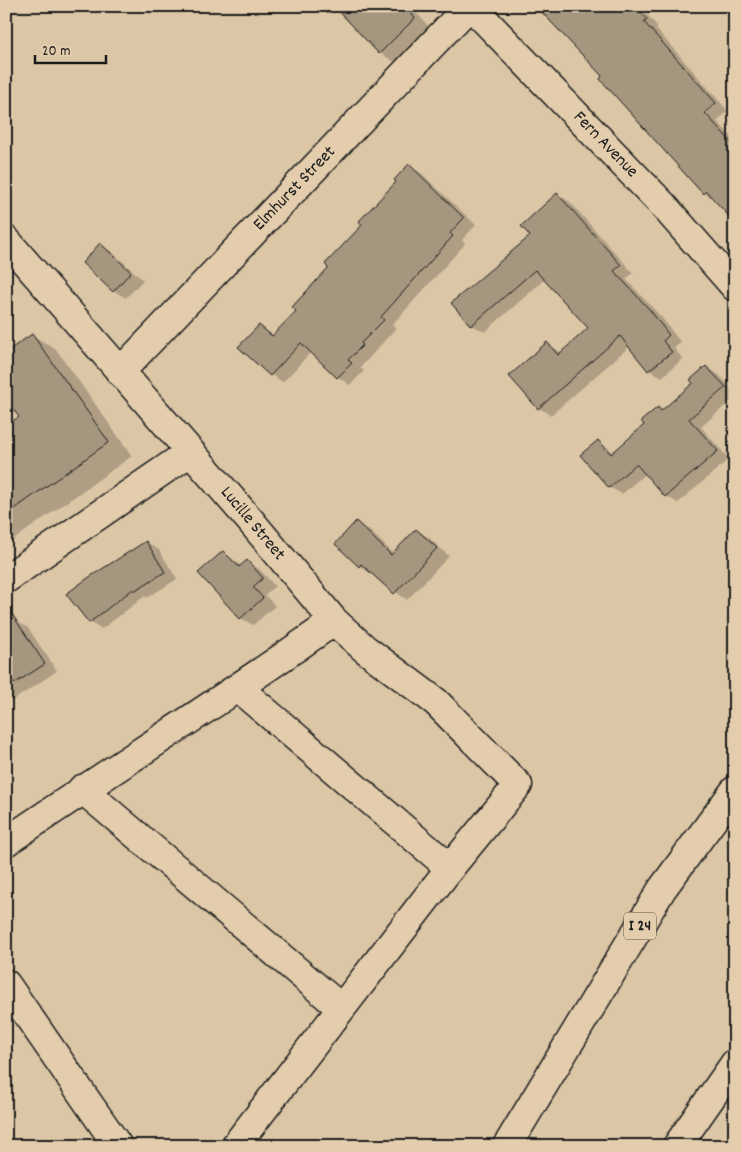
<svg xmlns="http://www.w3.org/2000/svg" width="741" height="1152" font-family="Dekko,sans-serif">
  <style>
    .shadow { fill: #0003 }
    .building { fill: #a5967f; stroke: #1c1c1c }
    .lines { fill: none; stroke-linecap: round; stroke-linejoin: round }
    .minor-casing { stroke: #1c1c1c; stroke-width: 31 }
    .highway-casing { stroke: #1c1c1c; stroke-width: 31 }
    .minor { stroke: #e3cdac; stroke-width: 28 }
    .highway { stroke: #e3cdac; stroke-width: 28 }
    .labels { text-anchor: middle; dominant-baseline: central; stroke-width: 5; stroke-linejoin: round; paint-order: stroke }
    .shield { fill: #e3cdac; stroke: #585147; stroke-width: 1 }
    .shield-label { font-size: 16px; font-weight: bold; fill: #1c1c1c }
    .street-label { font-size: 18px; fill: #1c1c1c; stroke: #e3cdac }
  </style>
  <rect width="100%" height="100%" fill="#dbc6a6"/>
  <filter id="ink" filterUnits="userSpaceOnUse"><feTurbulence type="fractalNoise" baseFrequency=".02" numOctaves="2"/><feDisplacementMap in="SourceGraphic" scale="10" xChannelSelector="R" yChannelSelector="G"/><feConvolveMatrix kernelMatrix="1 2 1 2 8 2 1 2 1" color-interpolation-filters="sRGB"/></filter>
  <g filter="url(#ink)">
    <g class="shadow">
      <path d="M 335,6 L 410,6 L 432,30 L 398,64 L 380,53 Z"/>
      <path d="M 538,6 L 639,6 L 658,27 L 656,29 L 728,111 L 717,121 L 735,140 L 735,221 L 715,199 L 704,193 L 604,76 Z"/>
      <path d="M 409,166 L 421,173 L 476,225 L 462,240 L 465,244 L 392,325 L 396,328 L 360,368 L 364,371 L 350,385 L 338,377 L 311,352 L 283,382 L 271,375 L 240,347 L 259,326 L 274,336 L 298,311 Z"/>
      <path d="M 558,195 L 570,202 L 633,273 L 626,279 L 662,318 L 681,343 L 674,348 L 683,359 L 662,377 L 649,370 L 630,346 L 551,415 L 539,408 L 548,344 L 562,353 L 589,328 L 545,279 L 485,332 L 472,325 Z"/>
      <path d="M 100,245 L 112,252 L 143,280 L 126,298 L 114,291 Z"/>
      <path d="M 32,335 L 56,349 L 132,456 L 6,545 L 6,427 L 20,417 Z"/>
      <path d="M 707,367 L 719,375 L 735,392 L 735,397 L 701,427 L 729,459 L 678,503 L 666,496 L 646,473 L 622,494 L 609,487 L 598,441 L 614,452 L 646,425 L 658,409 L 663,412 L 695,383 Z"/>
      <path d="M 356,523 L 369,530 L 394,554 L 417,530 L 429,538 L 449,556 L 407,600 L 360,566 Z"/>
      <path d="M 146,542 L 159,550 L 177,579 L 147,598 L 145,596 L 102,629 L 90,622 Z"/>
      <path d="M 223,552 L 242,566 L 247,561 L 259,569 L 275,586 L 265,595 L 275,606 L 253,625 L 241,618 Z"/>
      <path d="M 16,621 L 28,628 L 57,671 L 6,705 L 6,627 Z"/>
    </g>
    <g class="building">
      <path d="M 334,6 L 403,6 L 415,18 L 379,54 Z"/>
      <path d="M 536,6 L 635,6 L 647,19 L 644,22 L 716,103 L 705,113 L 735,146 L 735,223 L 706,191 L 703,194 L 600,79 L 602,76 Z"/>
      <path d="M 409,164 L 464,218 L 450,233 L 453,236 L 381,317 L 384,320 L 361,343 L 363,345 L 348,360 L 352,363 L 337,378 L 301,343 L 270,376 L 238,347 L 259,325 L 272,336 L 296,311 L 292,307 L 328,268 L 325,264 L 362,225 L 359,221 L 396,182 L 394,180 Z"/>
      <path d="M 557,193 L 621,265 L 614,271 L 650,310 L 669,335 L 663,341 L 672,352 L 648,371 L 620,336 L 538,409 L 509,376 L 547,342 L 558,355 L 588,328 L 535,270 L 471,326 L 451,303 L 530,236 L 521,226 Z"/>
      <path d="M 100,243 L 131,272 L 113,292 L 82,263 Z"/>
      <path d="M 32,334 L 109,442 L 6,515 L 6,425 L 19,417 L 6,399 L 6,352 Z"/>
      <path d="M 706,366 L 726,387 L 689,419 L 718,451 L 665,497 L 636,464 L 609,488 L 580,455 L 598,440 L 611,454 L 644,425 L 641,421 L 658,407 L 661,411 L 693,383 L 690,380 Z"/>
      <path d="M 356,521 L 391,555 L 416,529 L 437,548 L 394,594 L 361,564 L 359,567 L 335,544 Z"/>
      <path d="M 146,541 L 165,572 L 134,591 L 133,589 L 89,623 L 66,594 L 88,578 Z"/>
      <path d="M 223,551 L 239,567 L 247,560 L 263,578 L 253,587 L 263,598 L 240,619 L 198,573 Z"/>
      <path d="M 6,605 L 45,664 L 14,684 L 6,671 Z"/>
    </g>
    <g class="lines">
      <g class="minor-casing">
        <g id="minor">
          <path d="M 471,6 L 663,205 L 735,287"/>
          <path d="M 6,240 L 249,519 L 334,621 L 365,649 L 436,702 L 518,785 L 450,868 L 235,1146"/>
          <path d="M 120,372 L 469,6"/>
          <path d="M 6,579 L 190,452"/>
          <path d="M 238,688 L 450,868"/>
          <path d="M 82,789 L 341,1008"/>
          <path d="M 6,842 C 115,767 227,698 334,621"/>
          <path d="M 6,984 L 118,1146"/>
        </g>
      </g>
      <g class="highway-casing">
        <g id="highway">
          <path d="M 507,1146 L 662,889 L 735,790"/>
          <path d="M 677,1146 L 735,1063"/>
        </g>
      </g>
      <use href="#minor" class="minor"/>
      <use href="#highway" class="highway"/>
    </g>
  </g>
  <g class="labels">
    <rect class="shield" x="624" y="912.5" width="32" height="27" rx="4"/>
    <g class="shield-label">
      <text x="640" y="926">I 24</text>
    </g>
    <g class="street-label">
      <text transform="translate(605 145) rotate(46)">Fern Avenue</text>
      <text transform="translate(295 189) rotate(-46)">Elmhurst Street</text>
      <text transform="translate(252 524) rotate(50)">Lucille Street</text>
    </g>
  </g>
  <rect width="741" height="1152" fill="none" stroke="#e3cdac" stroke-width="25"/>
  <rect x="12" y="12" width="716" height="1127" fill="none" stroke="#1c1c1c" stroke-width="2" filter="url(#ink)"/>
  <path d="M35 55v8h71v-8" fill="none" stroke="#1c1c1c" stroke-width="2.5"/>
  <text x="42" y="55" font-size="15" fill="#1c1c1c" stroke="#e3cdac" stroke-width="4" paint-order="stroke">20 m</text>
</svg>
